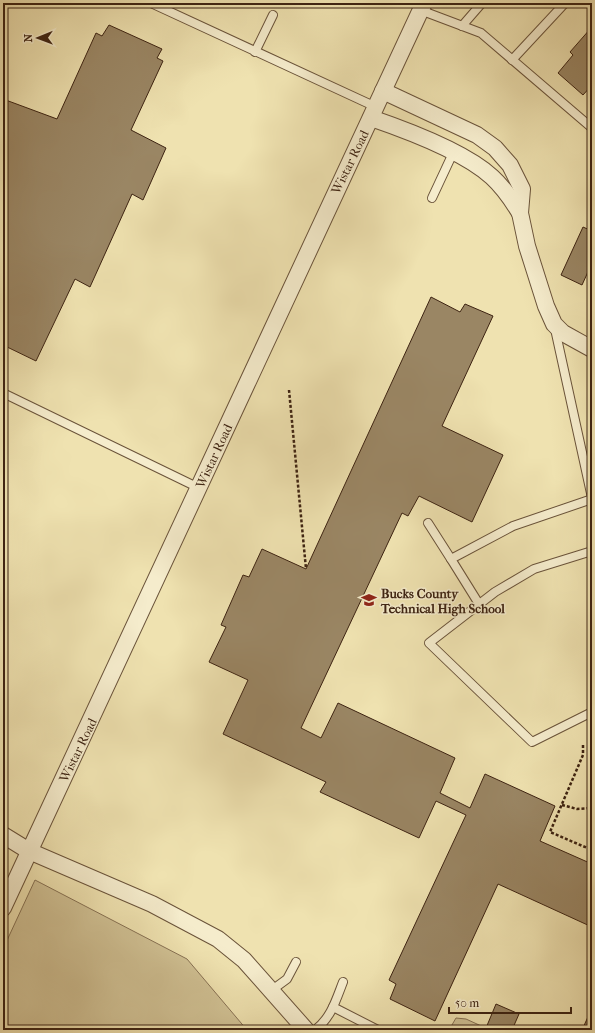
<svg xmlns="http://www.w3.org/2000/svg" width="595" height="1033" font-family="'IM FELL French Canon',serif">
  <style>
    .green { fill: #d1c295; stroke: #877254 }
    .building { fill: #9a8664; stroke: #3d2312 }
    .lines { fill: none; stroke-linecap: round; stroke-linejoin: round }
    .service-casing { stroke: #6a533a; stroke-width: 10 }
    .minor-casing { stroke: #6a533a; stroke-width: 18 }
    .path { stroke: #3d2312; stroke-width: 2.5; stroke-dasharray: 3 2; stroke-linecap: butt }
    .service { stroke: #f5eccc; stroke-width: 8 }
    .minor { stroke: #f5eccc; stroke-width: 16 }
    .labels { text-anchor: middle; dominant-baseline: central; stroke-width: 3; stroke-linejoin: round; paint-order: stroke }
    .street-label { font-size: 13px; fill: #3d2312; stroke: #f5eccc }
    .poi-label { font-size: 13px; font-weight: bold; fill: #3d2312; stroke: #f5eccc; text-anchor: start }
  </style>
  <rect width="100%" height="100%" fill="#efe2b0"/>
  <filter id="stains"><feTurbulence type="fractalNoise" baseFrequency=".005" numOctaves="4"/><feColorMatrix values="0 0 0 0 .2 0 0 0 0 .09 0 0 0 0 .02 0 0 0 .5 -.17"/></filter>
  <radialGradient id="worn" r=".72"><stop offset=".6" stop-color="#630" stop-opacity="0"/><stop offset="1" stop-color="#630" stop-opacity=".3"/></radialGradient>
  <g class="green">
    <path d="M 35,880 L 187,959 L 247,1030 L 3,1030 L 3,949 Z"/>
    <path d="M 456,1018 L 466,1019 L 490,1030 L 449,1030 Z"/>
  </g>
  <g class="building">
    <path d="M 109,25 L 162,49 L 157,58 L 163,61 L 131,130 L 166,148 L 143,200 L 132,194 L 90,287 L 75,279 L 36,361 L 3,345 L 3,99 L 57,119 L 96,33 L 102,36 Z"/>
    <path d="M 591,28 L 592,85 L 583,95 L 558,73 L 573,55 L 570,52 Z"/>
    <path d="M 583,227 L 592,231 L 592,263 L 582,285 L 561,275 Z"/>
    <path d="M 431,297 L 460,312 L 465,304 L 493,316 L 442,426 L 503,455 L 472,522 L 419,496 L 408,516 L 402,513 L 301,728 L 321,738 L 338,703 L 455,758 L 440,793 L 470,808 L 485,774 L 555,806 L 540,841 L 592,864 L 592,927 L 498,884 L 435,1021 L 390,999 L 396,984 L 389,980 L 466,815 L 436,801 L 419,838 L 320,792 L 326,782 L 223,734 L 248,680 L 209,662 L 226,627 L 221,625 L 243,575 L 249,577 L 262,549 L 306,569 Z"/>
    <path d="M 496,1004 L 519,1014 L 512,1030 L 492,1030 L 486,1028 Z"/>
    <path d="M 592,1008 L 592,1030 L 582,1030 Z"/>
  </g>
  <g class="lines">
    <g class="service-casing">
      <g id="service">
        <path d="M 151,3 L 376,107"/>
        <path d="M 420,10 L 481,33 L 592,128"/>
        <path d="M 462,26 L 482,3"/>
        <path d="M 255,52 L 273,15"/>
        <path d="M 512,60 L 565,3"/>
        <path d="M 432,198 L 453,153"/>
        <path d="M 555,329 L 592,498"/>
        <path d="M 3,393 L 199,488"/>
        <path d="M 428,523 L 451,559"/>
        <path d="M 592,551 L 534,569 L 495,592 L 429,643 L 532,742 L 592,712"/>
        <path d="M 479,604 L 451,559 L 513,526 L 592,499"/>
        <path d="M 272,990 L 287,979 L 296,962"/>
        <path d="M 333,1007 L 378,1030"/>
        <path d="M 315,1030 C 331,1018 336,1000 343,982"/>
      </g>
    </g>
    <g class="minor-casing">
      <g id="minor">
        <path d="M 383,91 L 477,135 L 495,148 L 510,165 L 522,189 L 520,213 L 527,246 L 546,306 L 554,324 L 563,333 L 592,349"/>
        <path d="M 371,118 C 406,130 465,152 492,177 C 503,187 512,200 520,213"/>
        <path d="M 3,835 L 29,851 L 152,904 L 218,939 L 244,960 L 306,1030"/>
        <path d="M 3,908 L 424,3"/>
      </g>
    </g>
    <g class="path">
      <path d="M 289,390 L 306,569"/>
      <path d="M 583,745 L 583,755 L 550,832 L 592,850"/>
      <path d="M 562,805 L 577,809 L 592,808"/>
    </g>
    <use href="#service" class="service"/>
    <use href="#minor" class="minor"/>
  </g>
  <defs>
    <g id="school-bare" transform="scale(1.2)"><path d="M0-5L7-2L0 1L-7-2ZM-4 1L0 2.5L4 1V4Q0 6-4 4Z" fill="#8f2418" stroke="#f5eccc" stroke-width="2.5" paint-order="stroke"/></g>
  </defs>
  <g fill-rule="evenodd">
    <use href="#school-bare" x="369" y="600"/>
  </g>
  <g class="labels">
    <g class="street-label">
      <text transform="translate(350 162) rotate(-64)">Wistar Road</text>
      <text transform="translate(214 456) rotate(-65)">Wistar Road</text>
      <text transform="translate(78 750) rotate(-64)">Wistar Road</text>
    </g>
    <g class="poi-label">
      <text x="381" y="593">Bucks County<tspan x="381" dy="15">Technical High School</tspan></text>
    </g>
  </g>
  <rect width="595" height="1033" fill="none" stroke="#efe2b0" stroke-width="16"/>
  <rect x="4" y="4" width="587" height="1025" fill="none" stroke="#3d2312" stroke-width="2"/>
  <rect x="8" y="8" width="579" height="1017" fill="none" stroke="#3d2312"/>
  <g transform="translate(38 38) rotate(269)" stroke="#f5eccc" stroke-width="3" paint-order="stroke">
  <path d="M0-3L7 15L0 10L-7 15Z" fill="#3d2312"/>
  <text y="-6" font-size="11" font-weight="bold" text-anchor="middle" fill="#3d2312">N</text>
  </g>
  <path d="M449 1007v6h122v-6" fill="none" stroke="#3d2312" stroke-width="2"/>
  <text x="455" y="1007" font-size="12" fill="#3d2312" stroke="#f5eccc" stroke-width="3" paint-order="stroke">50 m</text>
  <rect width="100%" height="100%" filter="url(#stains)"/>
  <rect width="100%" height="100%" fill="url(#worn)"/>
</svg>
